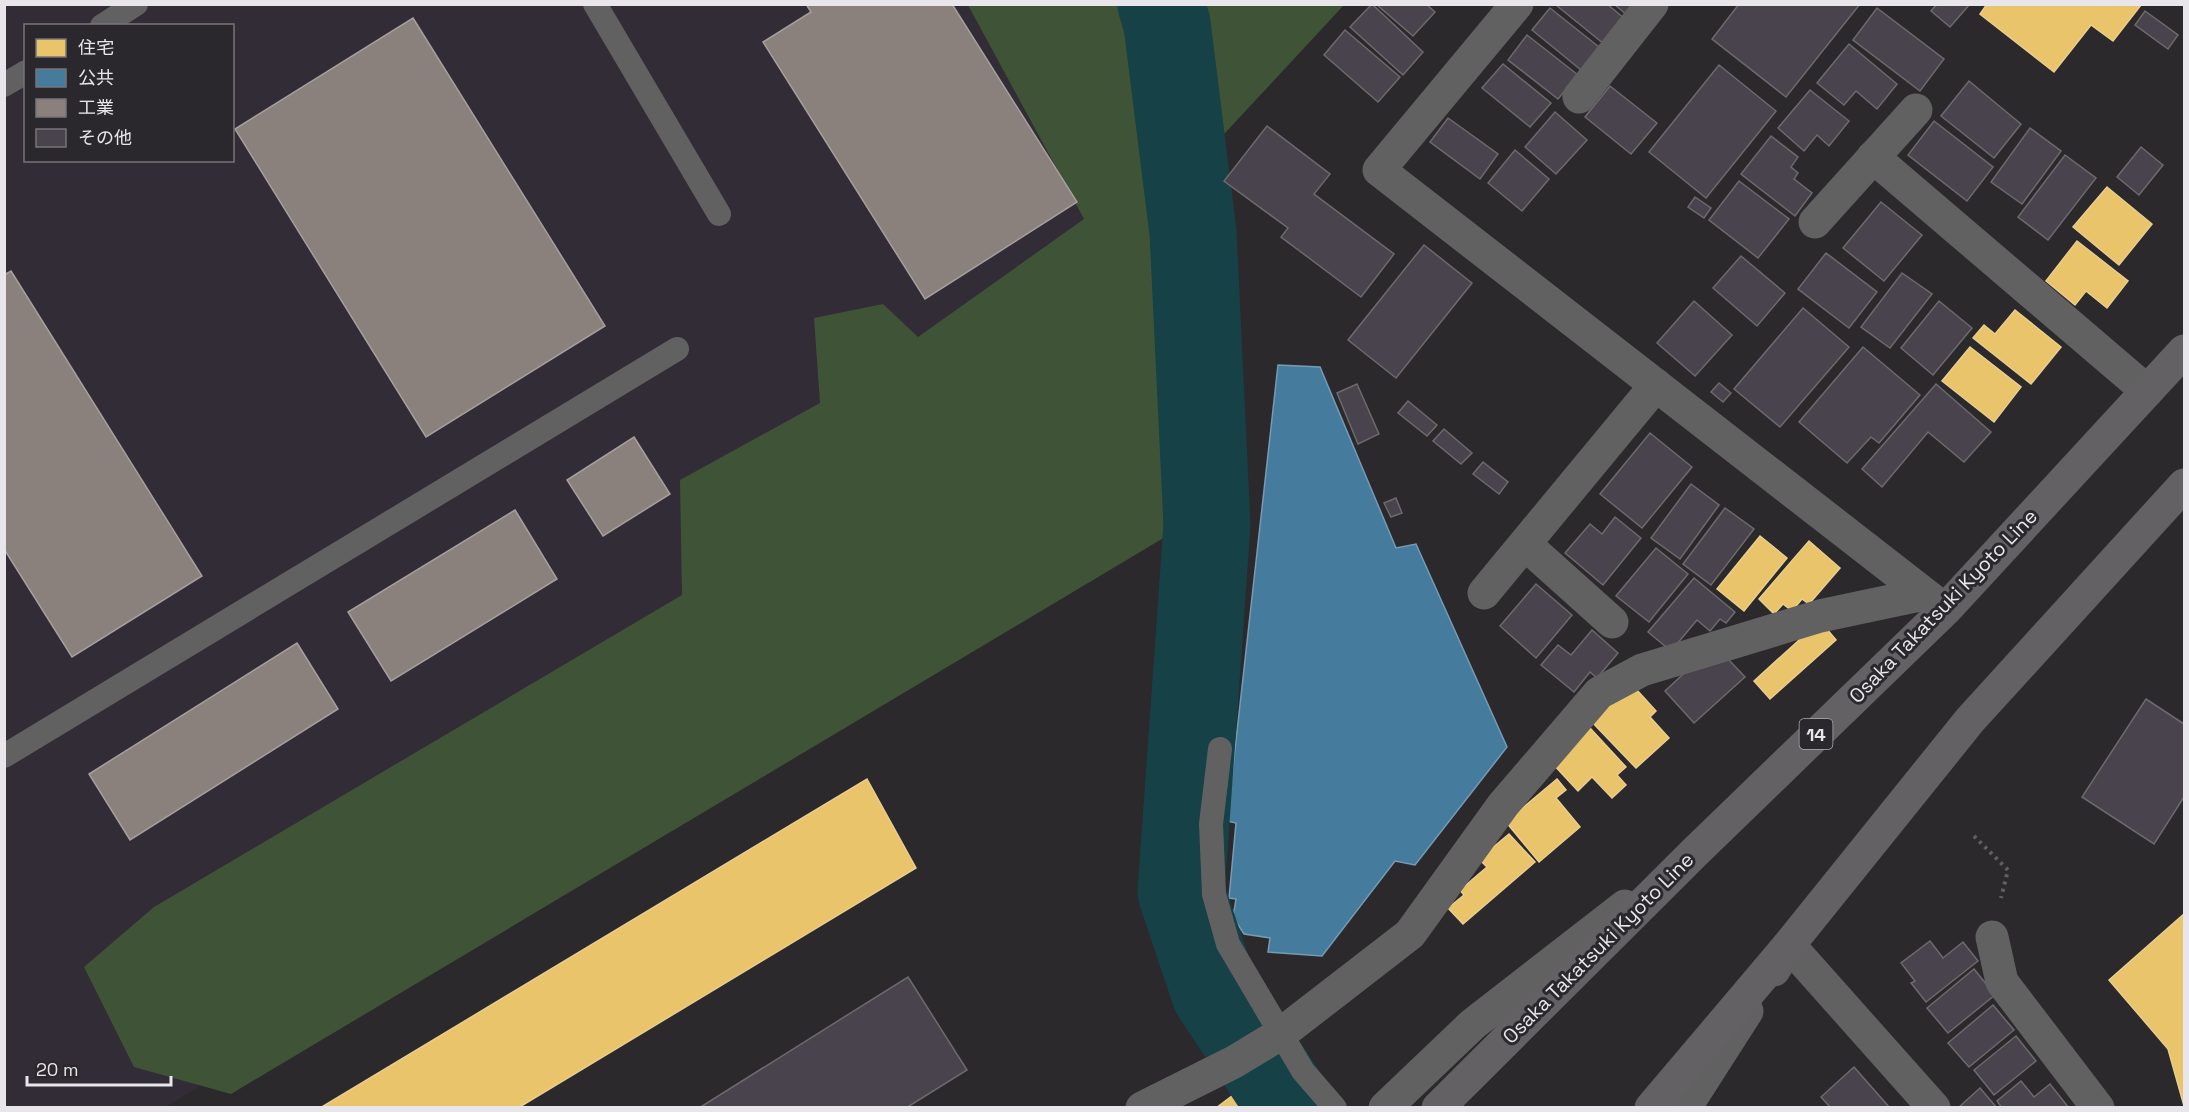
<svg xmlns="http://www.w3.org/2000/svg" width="2189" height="1112" font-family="'Space Grotesk','Noto Sans JP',sans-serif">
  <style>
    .built { fill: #322c36; fill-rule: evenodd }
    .forest { fill: #3f5436 }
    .homes { fill: #e9c46a; stroke: #e9ce90; stroke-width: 1.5 }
    .public { fill: #457b9d; stroke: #769bb4; stroke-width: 1.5 }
    .industry { fill: #8a817c; stroke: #a69f9d; stroke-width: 1.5 }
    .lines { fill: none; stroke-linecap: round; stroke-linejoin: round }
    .river { stroke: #164147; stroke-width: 87 }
    .building { fill: #48434c; stroke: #6c6a6d; stroke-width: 1.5 }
    .path { stroke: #605f60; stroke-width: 4; stroke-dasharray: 3 4.5; stroke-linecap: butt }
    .service { stroke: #626162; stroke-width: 24 }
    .minor { stroke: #626162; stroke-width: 33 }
    .primary { stroke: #636163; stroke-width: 33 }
    .labels { text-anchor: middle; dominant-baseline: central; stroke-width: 6; stroke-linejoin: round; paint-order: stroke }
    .shield { fill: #2b282d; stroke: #afadb1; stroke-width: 1.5 }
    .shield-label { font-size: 18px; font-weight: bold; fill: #e8e6ea }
    .street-label { font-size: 20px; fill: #e8e6ea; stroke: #2b282d }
  </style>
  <rect width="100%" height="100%" fill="#2b292c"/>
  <path class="built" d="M 5,5 L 1107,5 L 1144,492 L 166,1107 L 5,1108 ZM 26,26 L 232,26 L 232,160 L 26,160 Z"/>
  <g class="forest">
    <path d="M 968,5 L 1136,5 L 1142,25 L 1172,235 L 1192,521 L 231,1094 L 134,1067 L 84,967 L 154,907 L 682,595 L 680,480 L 820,403 L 814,318 L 883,304 L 918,337 L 1084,219 Z"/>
    <path d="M 1175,5 L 1175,4 L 1344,5 L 1213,146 Z"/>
  </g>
  <g class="homes">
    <path d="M 1987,4 L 2139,4 L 2141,5 L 2113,41 L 2091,25 L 2054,72 L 1980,14 Z"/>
    <path d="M 2107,187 L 2152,224 L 2119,265 L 2073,227 Z"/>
    <path d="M 2077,241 L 2128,281 L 2107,308 L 2086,291 L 2075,305 L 2046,281 Z"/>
    <path d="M 2015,310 L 2061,347 L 2031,384 L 1973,338 L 1984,325 L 1995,334 Z"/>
    <path d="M 1970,347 L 2021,387 L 1994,422 L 1942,381 Z"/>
    <path d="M 1760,536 L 1787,558 L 1744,611 L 1717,589 Z"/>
    <path d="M 1809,541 L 1840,568 L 1809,604 L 1802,599 L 1792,611 L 1783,604 L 1774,614 L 1759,599 Z"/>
    <path d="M 1820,621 L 1836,640 L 1770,699 L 1754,681 Z"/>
    <path d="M 1636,689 L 1656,711 L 1650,717 L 1669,738 L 1636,768 L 1591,721 L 1621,692 Z"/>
    <path d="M 1590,728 L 1626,767 L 1617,775 L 1626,785 L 1612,798 L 1592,777 L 1578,791 L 1552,763 Z"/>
    <path d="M 867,779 L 916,868 L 518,1108 L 320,1108 Z"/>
    <path d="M 1557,779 L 1566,790 L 1556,798 L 1580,827 L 1539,862 L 1506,822 Z"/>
    <path d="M 1509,834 L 1535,862 L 1463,924 L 1448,908 L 1464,895 L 1460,890 L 1487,867 L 1479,859 Z"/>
    <path d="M 2184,914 L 2184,1106 L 2168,1049 L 2109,980 Z"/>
    <path d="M 1245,1086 L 1260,1108 L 1216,1108 Z"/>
  </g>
  <path class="public" d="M 1278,365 L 1320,367 L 1396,548 L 1416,544 L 1507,747 L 1415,865 L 1395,861 L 1322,956 L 1268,952 L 1270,938 L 1244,934 L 1233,917 L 1236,899 L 1229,898 L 1236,823 L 1227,821 Z"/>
  <g class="industry">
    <path d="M 806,4 L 952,4 L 1077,202 L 925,299 L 763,42 L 811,12 Z"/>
    <path d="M 413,18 L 605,326 L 426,437 L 235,129 Z"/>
    <path d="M 11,271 L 202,576 L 72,657 L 4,549 L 4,275 Z"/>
    <path d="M 634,437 L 670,494 L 603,536 L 567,480 Z"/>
    <path d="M 515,510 L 557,579 L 391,681 L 348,612 Z"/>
    <path d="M 297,643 L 338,709 L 130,840 L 89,774 Z"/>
  </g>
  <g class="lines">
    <path class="river" d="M 1161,4 L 1167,24 L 1193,232 L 1207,525 L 1181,892 L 1215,993 L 1289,1104"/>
  </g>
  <g class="building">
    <path d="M 1372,4 L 1423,52 L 1403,75 L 1350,27 Z"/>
    <path d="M 1376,4 L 1426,4 L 1435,12 L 1413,36 Z"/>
    <path d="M 1607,4 L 1625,19 L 1604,44 L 1556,5 Z"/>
    <path d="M 1614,4 L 1636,4 L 1627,15 Z"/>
    <path d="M 1739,4 L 1754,5 L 1860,4 L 1786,97 L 1712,39 Z"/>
    <path d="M 1937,4 L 1970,4 L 1950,27 L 1931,11 Z"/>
    <path d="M 1550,8 L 1599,47 L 1581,70 L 1532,30 Z"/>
    <path d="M 1877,8 L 1944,59 L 1920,91 L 1853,40 Z"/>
    <path d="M 2145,11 L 2178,35 L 2168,49 L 2135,25 Z"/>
    <path d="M 1345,30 L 1400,77 L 1378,102 L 1324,55 Z"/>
    <path d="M 1527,35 L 1578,75 L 1558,99 L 1508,60 Z"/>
    <path d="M 1849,44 L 1897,84 L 1877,109 L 1856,91 L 1844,105 L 1817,83 Z"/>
    <path d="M 1503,64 L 1551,103 L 1530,127 L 1482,88 Z"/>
    <path d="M 1719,65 L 1776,111 L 1706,198 L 1649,152 Z"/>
    <path d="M 1969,81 L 2021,124 L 1994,158 L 1941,116 Z"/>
    <path d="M 1610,86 L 1657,123 L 1631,154 L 1585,117 Z"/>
    <path d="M 1810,90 L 1849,121 L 1829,146 L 1817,135 L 1804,151 L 1778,128 Z"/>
    <path d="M 1555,112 L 1587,140 L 1556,174 L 1525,147 Z"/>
    <path d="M 1448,118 L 1498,154 L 1480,179 L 1430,142 Z"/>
    <path d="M 1934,121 L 1993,167 L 1967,201 L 1908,155 Z"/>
    <path d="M 1267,126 L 1330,174 L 1314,194 L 1394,254 L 1361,297 L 1281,237 L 1288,228 L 1224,181 Z"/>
    <path d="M 2030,128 L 2061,151 L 2022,204 L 1991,182 Z"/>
    <path d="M 1771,136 L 1798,157 L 1791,167 L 1798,173 L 1794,179 L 1812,193 L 1795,216 L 1741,174 Z"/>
    <path d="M 2141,147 L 2163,165 L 2139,195 L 2117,177 Z"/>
    <path d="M 1515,150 L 1549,179 L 1522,211 L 1488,183 Z"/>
    <path d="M 2065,155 L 2096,178 L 2048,240 L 2018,217 Z"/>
    <path d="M 1739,181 L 1789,219 L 1758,258 L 1709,220 Z"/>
    <path d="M 1695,197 L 1711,208 L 1704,218 L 1688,207 Z"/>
    <path d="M 1881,202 L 1922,235 L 1884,281 L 1843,248 Z"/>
    <path d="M 1424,245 L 1472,283 L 1396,378 L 1348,340 Z"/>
    <path d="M 1826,253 L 1877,292 L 1849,328 L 1798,289 Z"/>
    <path d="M 1741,256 L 1785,293 L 1757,326 L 1713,288 Z"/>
    <path d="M 1902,273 L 1932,294 L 1890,348 L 1861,327 Z"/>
    <path d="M 1694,301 L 1732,335 L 1695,376 L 1657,343 Z"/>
    <path d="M 1939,301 L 1972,328 L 1933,375 L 1901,348 Z"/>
    <path d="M 1803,308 L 1849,347 L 1780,427 L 1734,389 Z"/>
    <path d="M 1863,347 L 1920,395 L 1879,443 L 1871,437 L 1847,463 L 1799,422 Z"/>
    <path d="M 1719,383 L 1731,393 L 1723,402 L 1711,392 Z"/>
    <path d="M 1357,384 L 1379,434 L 1358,444 L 1337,393 Z"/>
    <path d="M 1936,384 L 1991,432 L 1964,462 L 1928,432 L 1882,487 L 1862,469 Z"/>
    <path d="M 1408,401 L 1437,425 L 1427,436 L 1398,413 Z"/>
    <path d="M 1444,429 L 1472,453 L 1461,464 L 1433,441 Z"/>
    <path d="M 1650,433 L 1692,467 L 1642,528 L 1600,494 Z"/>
    <path d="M 1483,462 L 1508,482 L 1499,494 L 1473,474 Z"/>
    <path d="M 1691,484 L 1719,505 L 1680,559 L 1651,538 Z"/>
    <path d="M 1396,498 L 1402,513 L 1391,517 L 1384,503 Z"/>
    <path d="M 1725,508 L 1754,529 L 1711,585 L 1683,564 Z"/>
    <path d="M 1615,517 L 1641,538 L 1603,585 L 1565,553 L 1590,524 L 1602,534 Z"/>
    <path d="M 1656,548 L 1688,574 L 1649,622 L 1616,596 Z"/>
    <path d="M 1694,578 L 1735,612 L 1726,623 L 1720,619 L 1710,631 L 1697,620 L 1671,651 L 1648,632 Z"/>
    <path d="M 1536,584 L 1572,615 L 1536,658 L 1500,626 Z"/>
    <path d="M 1592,630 L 1618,653 L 1597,678 L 1590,672 L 1574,692 L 1541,665 L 1558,645 L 1571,655 Z"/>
    <path d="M 1727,658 L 1745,677 L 1694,723 L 1665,691 L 1693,665 Z"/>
    <path d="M 2146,699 L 2184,724 L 2184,797 L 2154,844 L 2082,797 Z"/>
    <path d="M 1930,941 L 1943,958 L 1963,942 L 1978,961 L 1926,1002 L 1911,983 L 1915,981 L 1901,963 Z"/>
    <path d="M 1974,969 L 1995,995 L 1948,1033 L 1927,1008 Z"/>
    <path d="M 908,977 L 967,1070 L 906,1108 L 699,1108 Z"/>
    <path d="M 1993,1005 L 2014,1030 L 1969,1067 L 1948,1043 Z"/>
    <path d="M 2016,1036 L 2036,1061 L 1994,1095 L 1974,1070 Z"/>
    <path d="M 1854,1067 L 1890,1108 L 1831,1108 L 1821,1097 Z"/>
    <path d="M 2021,1081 L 2034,1097 L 2050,1084 L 2069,1108 L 2002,1108 L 1997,1101 Z"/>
    <path d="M 1980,1088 L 1997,1108 L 1958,1108 Z"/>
  </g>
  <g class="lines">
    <path class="path" d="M 1974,836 L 2008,870 L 2001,898"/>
    <g class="service">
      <path d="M 595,4 L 719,214"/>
      <path d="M 102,26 L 136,4"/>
      <path d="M 4,85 L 26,72"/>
      <path d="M 1220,749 L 1211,824 L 1214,894 L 1228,944 L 1303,1071 L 1335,1108"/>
      <path d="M 4,756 L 677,349"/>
    </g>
    <g class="minor">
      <path d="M 1517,4 L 1379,170 L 1935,602"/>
      <path d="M 1579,97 L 1652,4"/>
      <path d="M 1873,157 L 2147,391"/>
      <path d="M 1815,222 L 1916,110"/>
      <path d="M 1525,544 L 1612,622"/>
      <path d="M 1484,593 L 1656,385"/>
      <path d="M 1992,937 L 2002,982 L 2098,1108"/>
      <path d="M 1774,970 L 1789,945 L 1934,1108"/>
      <path d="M 1142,1108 L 1234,1062 L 1282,1033 L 1410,934 L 1503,805 L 1599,693 L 1642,670 L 1820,616 L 1924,594"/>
      <path d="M 1385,1108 L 1473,1024 L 1625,906"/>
      <path d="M 1685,1108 L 1747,1011"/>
    </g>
    <g class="primary">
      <path d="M 1438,1108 L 1694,853 L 1945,610 L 2184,351"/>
      <path d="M 1651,1108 L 1789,945 L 1970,720 L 2184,485"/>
    </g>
  </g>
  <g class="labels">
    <rect class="shield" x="1799.5" y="719" width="33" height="30" rx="4.5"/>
    <g class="shield-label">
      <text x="1816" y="734">14</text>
    </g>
    <g class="street-label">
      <text transform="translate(1943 606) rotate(-46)">Osaka Takatsuki Kyoto Line</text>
      <text transform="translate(1598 948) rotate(-45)">Osaka Takatsuki Kyoto Line</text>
    </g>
  </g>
  <rect width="2189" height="1112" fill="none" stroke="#e8e6ea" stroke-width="12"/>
  <rect x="24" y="24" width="210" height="138" fill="#2b282d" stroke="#777479" stroke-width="1.5"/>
  <rect x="36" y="39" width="30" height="18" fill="#e9c46a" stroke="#777479" stroke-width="1.5"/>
  <text x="78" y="54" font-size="18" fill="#e8e6ea">住宅</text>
  <rect x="36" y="69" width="30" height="18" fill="#457b9d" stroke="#777479" stroke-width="1.5"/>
  <text x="78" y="84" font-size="18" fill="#e8e6ea">公共</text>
  <rect x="36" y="99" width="30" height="18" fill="#8a817c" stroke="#777479" stroke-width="1.5"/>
  <text x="78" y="114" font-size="18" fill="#e8e6ea">工業</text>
  <rect x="36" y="129" width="30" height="18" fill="#48434c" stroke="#777479" stroke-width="1.5"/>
  <text x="78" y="144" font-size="18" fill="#e8e6ea">その他</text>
  <path d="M27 1076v9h144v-9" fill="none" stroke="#e8e6ea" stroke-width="3"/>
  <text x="36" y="1076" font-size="18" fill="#e8e6ea" stroke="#2b282d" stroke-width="4.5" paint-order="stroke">20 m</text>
</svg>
